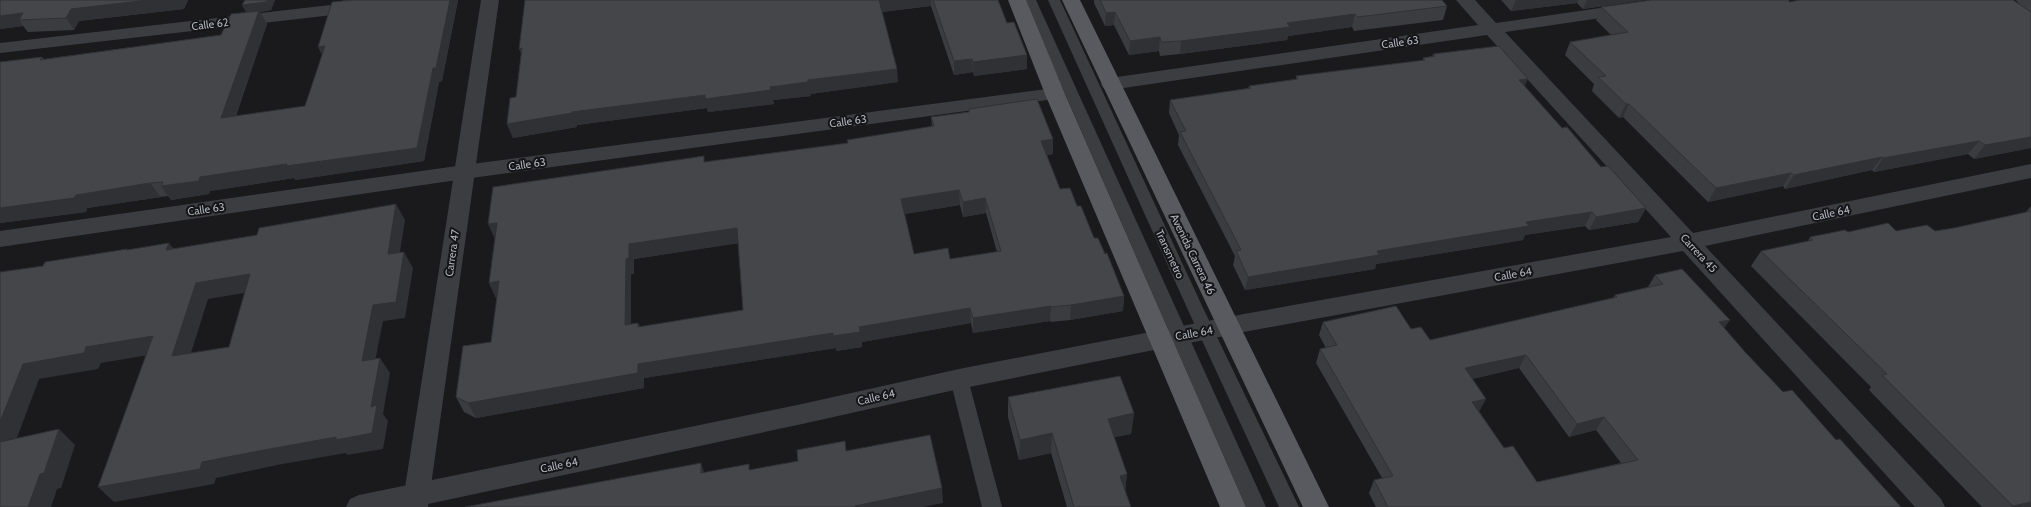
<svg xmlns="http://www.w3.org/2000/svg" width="2031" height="507" font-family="Cabin,sans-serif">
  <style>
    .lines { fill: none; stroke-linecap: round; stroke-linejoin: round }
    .service { fill: #3b3d41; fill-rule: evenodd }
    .minor { fill: #3b3d41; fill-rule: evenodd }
    .tertiary { fill: #3b3d41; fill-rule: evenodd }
    .primary { fill: #585a60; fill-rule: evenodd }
    .wall { fill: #3a3c40; fill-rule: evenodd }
    .shaded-wall { fill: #303134 }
    .building { fill: #44464a; stroke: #303134; fill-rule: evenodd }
    .labels { text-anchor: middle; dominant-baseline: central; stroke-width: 4; stroke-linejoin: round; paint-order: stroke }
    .street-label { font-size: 11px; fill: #adb2bc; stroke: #151518 }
  </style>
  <rect width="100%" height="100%" fill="#1a1a1d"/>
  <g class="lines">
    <g class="service">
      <path d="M 1024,0 L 1036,0 L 1266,507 L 1246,507 Z"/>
      <path d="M 1048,0 L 1060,0 L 1204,310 L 1299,507 L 1279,507 L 1188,310 Z"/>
      <path d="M 959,372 L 965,374 L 968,379 L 1002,507 L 982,507 L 950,379 L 953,374 Z"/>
    </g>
    <g class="minor">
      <path d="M 374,0 L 429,0 L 426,4 L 420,5 L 0,53 L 0,43 Z"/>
      <path d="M 1456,0 L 1475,0 L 1496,23 L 1628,4 L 1634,5 L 1637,9 L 1634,13 L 1628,14 L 1505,32 L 1693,233 L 2031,164 L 2031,178 L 1705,246 L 1941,499 L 1945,507 L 1915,507 L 1683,251 L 1244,332 L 959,389 L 802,424 L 414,507 L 346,507 L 350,499 L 359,495 L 802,404 L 959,369 L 1244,314 L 1671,237 L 1487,35 L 1110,90 L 1103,88 L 1101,84 L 1103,80 L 1110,78 L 1478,25 Z"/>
      <path d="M 1055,88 L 1062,90 L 1065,94 L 1062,98 L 464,179 L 0,247 L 0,231 L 464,165 Z"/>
    </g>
    <g class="tertiary">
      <path d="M 481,0 L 499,0 L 428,507 L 402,507 Z"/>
      <path d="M 2016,0 L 2031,0 L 2031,13 L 2025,12 Z"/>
    </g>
    <g class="primary">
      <path d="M 1008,0 L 1026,0 L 1065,94 L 1246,507 L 1220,507 L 1045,94 Z"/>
      <path d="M 1062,0 L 1080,0 L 1329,507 L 1303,507 Z"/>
    </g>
  </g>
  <g class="wall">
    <path d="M 0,0 L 188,0 L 184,9 L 79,21 L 74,30 L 28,32 L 23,26 L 0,29 Z"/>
    <path d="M 245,0 L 275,0 L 271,10 L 260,12 L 267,24 L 236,116 L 305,106 L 343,1 L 343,0 L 458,0 L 442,81 L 439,82 L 424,161 L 295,180 L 294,178 L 210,191 L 209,194 L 171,200 L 168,196 L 161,197 L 87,208 L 86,212 L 0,223 L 0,62 L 42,57 L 44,59 L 221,35 L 246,12 L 242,5 Z"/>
    <path d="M 525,0 L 998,0 L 1007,23 L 1027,55 L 1027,69 L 974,76 L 973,72 L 954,75 L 931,6 L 882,12 L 898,82 L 810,94 L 811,96 L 773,100 L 774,104 L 708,112 L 707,108 L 577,125 L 577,127 L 513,138 L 507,124 L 516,97 L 521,54 Z"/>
    <path d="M 1094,0 L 1100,0 L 1447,6 L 1443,20 L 1354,31 L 1352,27 L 1288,36 L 1287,40 L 1180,54 L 1160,56 L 1159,51 L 1129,55 L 1114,25 L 1105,26 L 1094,3 Z"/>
    <path d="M 1501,0 L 1644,0 L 1583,9 L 1577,3 L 1511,11 Z"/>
    <path d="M 1789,2 L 2031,148 L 1974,159 L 1968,154 L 1874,172 L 1872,170 L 1785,189 L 1783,186 L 1708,202 L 1623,117 L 1619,118 L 1592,91 L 1594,84 L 1565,55 L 1570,42 L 1611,35 L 1596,20 L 1601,7 Z"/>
    <path d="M 1433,54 L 1525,86 L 1562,128 L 1601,167 L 1646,208 L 1638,222 L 1589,230 L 1585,226 L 1525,235 L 1523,240 L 1376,264 L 1375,269 L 1245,290 L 1233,265 L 1235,256 L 1178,145 L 1179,135 L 1169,113 L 1170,100 L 1248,89 L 1249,86 L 1296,79 L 1296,76 L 1423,61 L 1423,58 L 1432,57 Z"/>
    <path d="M 969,109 L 1053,139 L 1053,154 L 1047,155 L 1060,189 L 1077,206 L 1094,238 L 1105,254 L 1124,296 L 1123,311 L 1070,320 L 1051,322 L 1050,321 L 973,333 L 971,323 L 862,342 L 862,347 L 836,351 L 836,348 L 644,378 L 644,388 L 476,418 L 464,412 L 456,397 L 491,342 L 497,298 L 496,298 L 489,283 L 705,162 L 848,143 L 932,126 L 931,117 L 969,112 ZM 960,205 L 963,217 L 986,213 L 997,252 L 950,259 L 914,254 L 905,214 ZM 738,243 L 743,310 L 640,327 L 638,323 L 631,324 L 631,274 L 634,274 L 634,259 Z"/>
    <path d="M 2031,206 L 2031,507 L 1982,507 L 1869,390 L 1871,387 L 1751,266 L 1761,251 L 1808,241 L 1810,237 L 1848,232 L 1935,231 L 1954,228 L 2025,213 Z"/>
    <path d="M 1655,275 L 1724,328 L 1745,352 L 1783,392 L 1836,440 L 1901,507 L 1376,507 L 1369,493 L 1374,480 L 1382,478 L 1316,363 L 1320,349 L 1326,348 L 1319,335 L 1323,322 L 1411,329 L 1430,340 L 1613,298 L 1615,295 L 1648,287 ZM 1519,368 L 1569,437 L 1596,430 L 1621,463 L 1537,482 L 1504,448 L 1479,411 L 1472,379 Z"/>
    <path d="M 1008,397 L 1134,413 L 1131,434 L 1114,437 L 1127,474 L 1125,490 L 1131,507 L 1067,507 L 1051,453 L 1019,460 L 1008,417 Z"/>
  </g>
  <g class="shaded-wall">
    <path d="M 149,0 L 188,0 L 184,9 L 79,21 L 74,30 L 66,18 L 71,9 Z"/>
    <path d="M 267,0 L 275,0 L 271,10 L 260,12 L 267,24 L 230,132 L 221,118 L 247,13 L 242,5 Z"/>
    <path d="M 450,0 L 458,0 L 442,81 L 439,82 L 424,161 L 295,180 L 294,178 L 210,191 L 209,194 L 171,200 L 161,186 L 200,177 L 433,68 Z"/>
    <path d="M 879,0 L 931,0 L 931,6 L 880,12 Z"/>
    <path d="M 1516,0 L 1578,0 L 1577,3 L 1511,11 Z"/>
    <path d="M 1587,0 L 1644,0 L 1583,9 Z"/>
    <path d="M 1115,12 L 1114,25 L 1105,26 L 1106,13 Z"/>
    <path d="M 23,13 L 19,20 L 23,26 L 0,29 L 0,16 Z"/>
    <path d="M 1355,14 L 1352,27 L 1288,36 L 1287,40 L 1180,54 L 1181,41 L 1287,23 Z"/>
    <path d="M 1160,37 L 1159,51 L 1129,55 L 1130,41 Z"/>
    <path d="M 325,46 L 325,61 L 318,47 Z"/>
    <path d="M 522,48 L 524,62 L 519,49 Z"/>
    <path d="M 1027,55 L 1027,69 L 974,76 L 973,62 Z"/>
    <path d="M 972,59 L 973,72 L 954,75 L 954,61 Z"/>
    <path d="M 897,69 L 898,82 L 810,94 L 811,96 L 773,100 L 774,104 L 708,112 L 707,108 L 577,125 L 577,127 L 513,138 L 507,124 L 572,112 L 770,87 L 808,80 Z"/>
    <path d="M 1528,79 L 1522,92 L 1519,80 Z"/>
    <path d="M 1626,104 L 1629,104 L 1623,117 L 1619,118 Z"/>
    <path d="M 2031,137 L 2031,148 L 1974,159 L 1985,145 Z"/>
    <path d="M 1053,139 L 1053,154 L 1041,156 L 1041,141 Z"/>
    <path d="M 1979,141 L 1968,154 L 1874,172 L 1883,158 Z"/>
    <path d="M 1882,157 L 1872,170 L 1785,189 L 1794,175 Z"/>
    <path d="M 1791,173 L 1783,186 L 1708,202 L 1716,188 Z"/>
    <path d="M 150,183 L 161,197 L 87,208 L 86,212 L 0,223 L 0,208 L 76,195 Z"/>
    <path d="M 959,190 L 960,205 L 903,214 L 901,199 Z"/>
    <path d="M 985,198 L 986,213 L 963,217 L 963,202 Z"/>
    <path d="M 396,204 L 405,220 L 397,270 L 388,254 Z"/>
    <path d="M 1646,208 L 1638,222 L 1589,230 L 1596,217 Z"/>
    <path d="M 1592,212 L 1585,226 L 1525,235 L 1523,240 L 1376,264 L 1375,269 L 1245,290 L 1248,277 L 1377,251 L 1526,222 Z"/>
    <path d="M 497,223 L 495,239 L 488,224 Z"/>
    <path d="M 737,228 L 740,243 L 634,259 L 634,274 L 631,274 L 631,340 L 625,325 L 626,259 L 629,244 Z"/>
    <path d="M 169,243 L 181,259 L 166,250 Z"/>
    <path d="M 404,252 L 413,268 L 405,318 L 383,321 L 372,377 L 362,361 L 373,305 Z"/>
    <path d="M 250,274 L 262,290 L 208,299 L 185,372 L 172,356 L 196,283 Z"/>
    <path d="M 499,281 L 507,296 L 496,298 L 489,283 Z"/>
    <path d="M 1124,296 L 1123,311 L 1070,320 L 1071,305 Z"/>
    <path d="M 1051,306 L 1050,321 L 973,333 L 973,318 Z"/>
    <path d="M 970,308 L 971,323 L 862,342 L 862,347 L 836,351 L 836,348 L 644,378 L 644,388 L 476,418 L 468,403 L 638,364 Z"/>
    <path d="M 1730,320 L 1720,334 L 1719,322 Z"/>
    <path d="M 153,336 L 166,352 L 101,363 L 98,369 L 39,379 L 9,459 L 0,451 L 0,422 L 23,364 L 86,347 Z"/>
    <path d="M 1526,355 L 1519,368 L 1459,382 L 1465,368 Z"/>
    <path d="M 380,358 L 390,373 L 383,414 L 388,421 L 383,449 L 347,455 L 346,453 L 277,465 L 216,478 L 214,484 L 114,502 L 98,487 L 202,462 L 371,407 Z"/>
    <path d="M 1486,399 L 1479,412 L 1472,402 Z"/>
    <path d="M 1134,413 L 1131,434 L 1106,439 L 1108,419 Z"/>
    <path d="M 1604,417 L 1596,430 L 1569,437 L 1577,424 Z"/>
    <path d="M 59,429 L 75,445 L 61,488 L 57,489 L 51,507 L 28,507 L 40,474 Z"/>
    <path d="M 1052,433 L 1051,453 L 1019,460 L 1020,440 Z"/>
    <path d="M 701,463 L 706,478 L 701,473 Z"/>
    <path d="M 1127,474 L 1125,494 L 1120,476 Z"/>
    <path d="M 942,488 L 943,503 L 923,507 L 855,507 L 855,506 Z"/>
    <path d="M 2031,502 L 2031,507 L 2012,507 L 2013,506 Z"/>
  </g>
  <g class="building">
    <path d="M 0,0 L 149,0 L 71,9 L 66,18 L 19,20 L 23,13 L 0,16 Z"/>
    <path d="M 245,0 L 267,0 L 267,2 L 242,5 Z"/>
    <path d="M 353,0 L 450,0 L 436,68 L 433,68 L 417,148 L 286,166 L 287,164 L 200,177 L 199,181 L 161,186 L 163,182 L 150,183 L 76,195 L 74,198 L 0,208 L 0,62 L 42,57 L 40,60 L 221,35 L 231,14 L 259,11 L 221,118 L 305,106 L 325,46 L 318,47 L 332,2 Z"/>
    <path d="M 525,0 L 879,0 L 897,69 L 808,80 L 808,82 L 770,87 L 771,90 L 705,99 L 705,95 L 572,112 L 572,113 L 507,124 L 510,98 L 516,97 L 522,48 L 519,49 Z"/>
    <path d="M 933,0 L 998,0 L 1007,23 L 1014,22 L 1027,55 L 973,62 L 972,59 L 954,61 Z"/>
    <path d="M 1100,0 L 1442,0 L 1447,6 L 1358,17 L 1355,14 L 1287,23 L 1290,27 L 1181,41 L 1161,42 L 1160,37 L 1130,41 L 1115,12 L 1106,13 Z"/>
    <path d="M 1651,0 L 1789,0 L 1789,2 L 1800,0 L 2013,0 L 2031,12 L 2031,137 L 1985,145 L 1979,141 L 1883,158 L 1882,157 L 1794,175 L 1791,173 L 1716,188 L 1629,104 L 1626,104 L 1598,77 L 1606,76 L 1570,42 L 1628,32 L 1601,7 Z"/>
    <path d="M 1499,46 L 1528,79 L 1519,80 L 1562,128 L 1567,127 L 1601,167 L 1608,166 L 1646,208 L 1596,217 L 1592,212 L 1526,222 L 1529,226 L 1377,251 L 1379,255 L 1248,277 L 1236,251 L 1241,250 L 1180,132 L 1186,131 L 1170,100 L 1251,88 L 1249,86 L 1298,79 L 1296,76 L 1425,60 L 1423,58 L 1435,56 L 1433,54 Z"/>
    <path d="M 1037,99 L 1053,139 L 1041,141 L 1060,189 L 1070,188 L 1077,206 L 1081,206 L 1094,238 L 1098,238 L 1105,254 L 1107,253 L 1124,296 L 1071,305 L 1051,307 L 1051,306 L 973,318 L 970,308 L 859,327 L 860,332 L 833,336 L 833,333 L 638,364 L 638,373 L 468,403 L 456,397 L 463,346 L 491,342 L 499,281 L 489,283 L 497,223 L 488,224 L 493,187 L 704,156 L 704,162 L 848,143 L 847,140 L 934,126 L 931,117 L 969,112 L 969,109 ZM 959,190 L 963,202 L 985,198 L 1001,251 L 950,259 L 948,248 L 914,254 L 901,199 ZM 737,228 L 743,310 L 638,327 L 638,323 L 625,325 L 626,259 L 629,258 L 629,244 Z"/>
    <path d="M 396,204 L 388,254 L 404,252 L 396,302 L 373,305 L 362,361 L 380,358 L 371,407 L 377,405 L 372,433 L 336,440 L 336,437 L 264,450 L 202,462 L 200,469 L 98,487 L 153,336 L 86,347 L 84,353 L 23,364 L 0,422 L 0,272 L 43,266 L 45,262 L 127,249 L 127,250 L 169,243 L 166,250 L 257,235 L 259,228 ZM 250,274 L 229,347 L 172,356 L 196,283 Z"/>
    <path d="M 2031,211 L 2031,502 L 2013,506 L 1882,375 L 1887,374 L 1761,251 L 1813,240 L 1810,237 L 1845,230 L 1848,232 L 1888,223 L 1896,231 L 1927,225 L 1935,231 L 1954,228 Z"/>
    <path d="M 1682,269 L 1730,320 L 1719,322 L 1745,352 L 1783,392 L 1792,390 L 1836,440 L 1840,439 L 1901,507 L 1388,507 L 1374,480 L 1393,476 L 1320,349 L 1337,345 L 1323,322 L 1396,306 L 1411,329 L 1421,327 L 1430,340 L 1617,297 L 1615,295 L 1663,284 L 1655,275 ZM 1526,355 L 1577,424 L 1604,417 L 1638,460 L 1537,482 L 1513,446 L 1504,448 L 1472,402 L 1486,399 L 1465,368 Z"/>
    <path d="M 1120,376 L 1134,413 L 1108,419 L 1127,474 L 1120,476 L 1131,507 L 1074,507 L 1052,433 L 1020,440 L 1008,397 Z"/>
    <path d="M 59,429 L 44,473 L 40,474 L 28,507 L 0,507 L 0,442 Z"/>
    <path d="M 930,435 L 942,488 L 855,506 L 855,507 L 465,507 L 701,463 L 701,473 L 749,464 L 749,470 L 798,461 L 797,450 L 845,441 L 846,451 Z"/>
  </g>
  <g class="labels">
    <g class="street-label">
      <text transform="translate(210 24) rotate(-7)">Calle 62</text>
      <text transform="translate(1400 42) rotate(-8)">Calle 63</text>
      <text transform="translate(848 121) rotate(-8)">Calle 63</text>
      <text transform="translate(527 164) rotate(-8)">Calle 63</text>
      <text transform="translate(206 209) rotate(-8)">Calle 63</text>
      <text transform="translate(1831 213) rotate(-12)">Calle 64</text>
      <text transform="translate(452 253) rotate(-82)">Carrera 47</text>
      <text transform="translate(1699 253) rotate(47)">Carrera 45</text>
      <text transform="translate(1170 254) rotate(65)">Transmetro</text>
      <text transform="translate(1193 254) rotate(64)">Avenida Carrera 46</text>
      <text transform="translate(1513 274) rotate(-10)">Calle 64</text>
      <text transform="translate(1194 333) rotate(-10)">Calle 64</text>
      <text transform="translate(876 397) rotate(-13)">Calle 64</text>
      <text transform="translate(559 465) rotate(-12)">Calle 64</text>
    </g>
  </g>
</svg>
